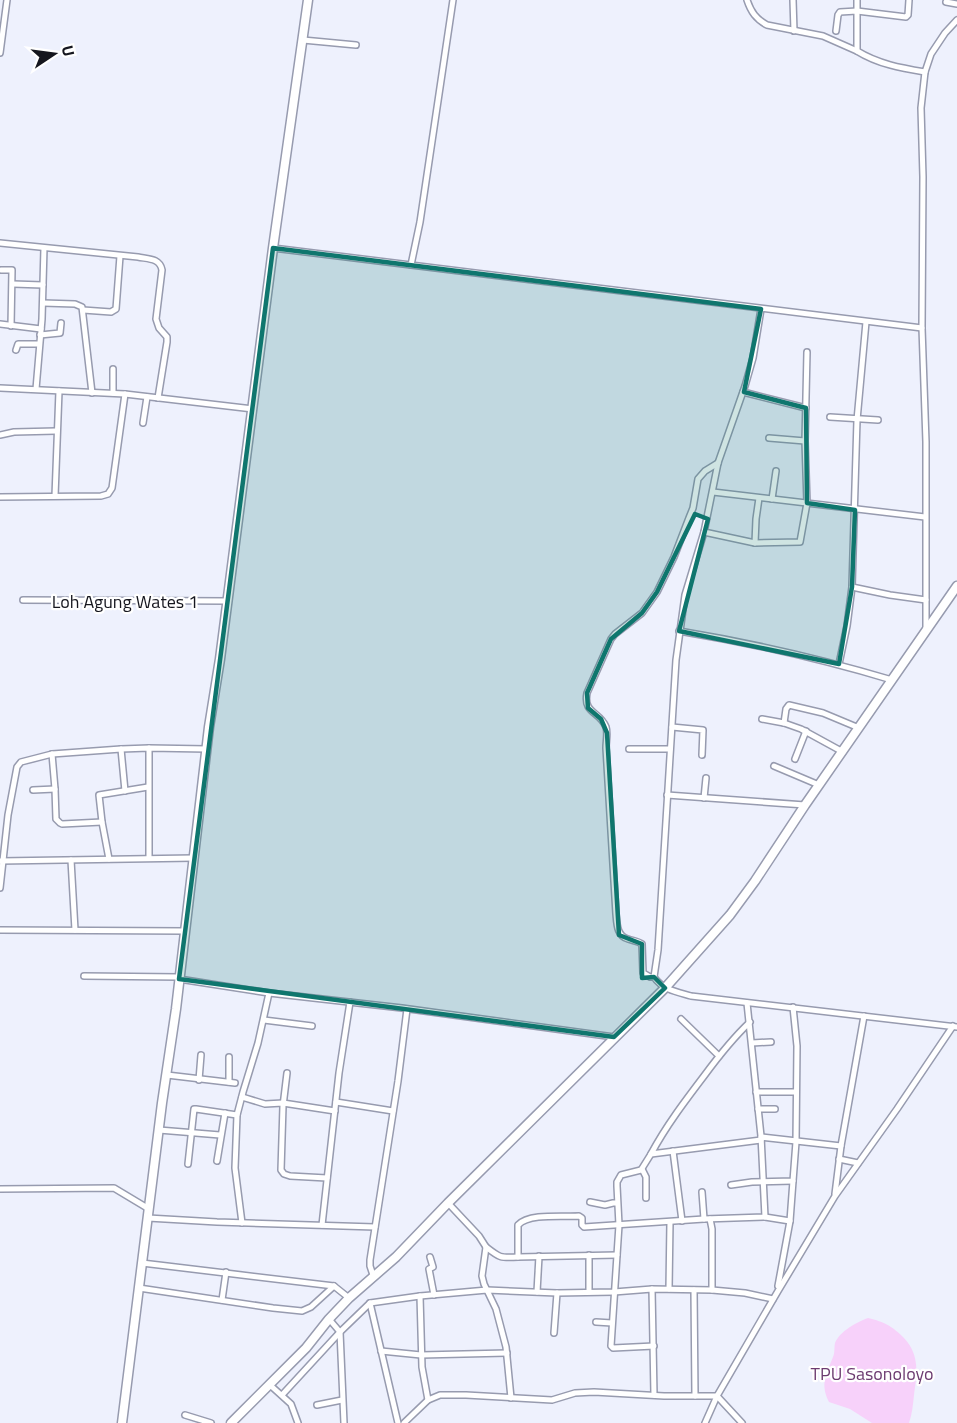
<svg xmlns="http://www.w3.org/2000/svg" width="957" height="1423" font-family="'Titillium Web',sans-serif">
  <style>
    .green { fill: #f7d1fa }
    .lines { fill: none; stroke-linecap: round; stroke-linejoin: round }
    .street-casing { stroke: #979baf; stroke-width: 8 }
    .secondary-casing { stroke: #979baf; stroke-width: 11 }
    .street { stroke: #fff; stroke-width: 5 }
    .secondary { stroke: #fff; stroke-width: 8 }
    .marked { fill: #0f766e; fill-opacity: 0.2; stroke: #0f766e; stroke-width: 4.5; stroke-linejoin: round }
    .labels { text-anchor: middle; dominant-baseline: central; stroke-width: 4.5; stroke-linejoin: round; paint-order: stroke }
    .street-label { font-size: 18px; fill: #15161e; stroke: #fff }
    .park-label { font-size: 18px; fill: #6c3b70; stroke: #fff }
  </style>
  <rect width="100%" height="100%" fill="#eef1fd"/>
  <path class="green" d="M 868,1318 C 885,1322 892,1326 904,1338 C 920,1355 917,1374 914,1395 C 913,1405 912,1414 909,1423 L 872,1423 L 850,1409 L 829,1402 C 820,1384 826,1375 833,1357 C 835,1353 834,1348 835,1343 C 840,1331 857,1322 868,1318 Z"/>
  <g class="lines">
    <g class="street-casing">
      <g id="street">
        <path d="M 747,0 C 751,12 756,19 767,25 L 823,36 L 857,51"/>
        <path d="M 793,0 L 794,31"/>
        <path d="M 857,0 L 857,51 C 878,64 901,68 925,72"/>
        <path d="M 946,2 L 957,4"/>
        <path d="M 836,31 L 838,15 L 840,12 L 857,11 L 906,17 L 908,15 L 909,0"/>
        <path d="M 303,40 L 356,45"/>
        <path d="M 0,53 L 7,0"/>
        <path d="M 0,243 L 138,257 C 148,259 160,258 162,270 L 156,319 L 159,328 L 167,337 L 167,342 L 158,398"/>
        <path d="M 273,248 L 922,328"/>
        <path d="M 411,265 L 420,222 L 453,0"/>
        <path d="M 1,270 L 12,270 L 11,326"/>
        <path d="M 13,284 L 43,285"/>
        <path d="M 43,303 L 75,304 L 82,307 L 92,393"/>
        <path d="M 761,309 L 753,358 L 745,386 L 718,463 L 704,532 L 685,595 L 676,660 L 658,950 L 654,977 C 663,990 677,992 691,996 L 957,1027"/>
        <path d="M 83,310 L 111,312 L 116,309 L 120,256"/>
        <path d="M 0,324 L 41,329"/>
        <path d="M 40,335 L 60,333 L 61,323"/>
        <path d="M 16,350 L 18,344 L 39,344"/>
        <path d="M 0,388 L 125,394 L 253,409"/>
        <path d="M 36,389 L 42,319 L 44,248"/>
        <path d="M 743,392 L 806,408"/>
        <path d="M 113,393 L 113,369"/>
        <path d="M 830,417 L 878,420"/>
        <path d="M 143,423 L 147,397"/>
        <path d="M 0,435 L 14,432 L 56,431"/>
        <path d="M 769,438 L 805,441"/>
        <path d="M 713,492 L 925,517"/>
        <path d="M 55,496 L 59,391"/>
        <path d="M 0,497 L 101,496 L 108,494 L 112,488 L 125,394"/>
        <path d="M 772,499 L 776,471"/>
        <path d="M 704,532 L 755,543 L 800,542 L 807,503 L 805,441 L 807,352"/>
        <path d="M 755,543 L 756,519 L 759,498"/>
        <path d="M 852,587 L 890,595 L 926,600"/>
        <path d="M 23,600 L 228,601"/>
        <path d="M 926,629 L 926,442 L 922,328 L 923,177 L 921,108 L 925,72 L 931,54 L 945,33 L 957,20"/>
        <path d="M 679,631 C 751,643 822,659 892,680"/>
        <path d="M 839,664 L 847,626 L 852,587 L 857,420 L 866,322"/>
        <path d="M 762,719 L 784,723 L 801,729 L 843,752"/>
        <path d="M 784,723 L 786,709 L 789,705 L 823,713 L 859,728"/>
        <path d="M 672,727 L 703,730 L 702,755"/>
        <path d="M 149,748 L 149,858"/>
        <path d="M 121,749 L 125,791"/>
        <path d="M 629,749 L 670,749"/>
        <path d="M 52,754 L 55,789 L 56,819 L 60,823 L 62,824 L 102,822"/>
        <path d="M 795,759 L 806,731"/>
        <path d="M 774,766 L 819,785"/>
        <path d="M 33,790 L 55,789"/>
        <path d="M 667,795 L 805,805"/>
        <path d="M 704,798 L 706,778"/>
        <path d="M 109,859 L 102,822 L 99,795 L 148,787"/>
        <path d="M 71,860 L 75,930"/>
        <path d="M 0,861 L 194,858"/>
        <path d="M 0,888 L 8,815 L 17,767 L 21,762 L 52,754 L 121,749 L 149,748 L 207,749"/>
        <path d="M 0,930 L 185,931"/>
        <path d="M 84,976 L 179,977"/>
        <path d="M 654,977 L 650,977 L 643,973 L 642,944 C 638,941 634,941 628,939 C 617,936 617,925 616,914 L 606,748 C 606,741 608,733 606,727 C 600,711 583,714 587,693 L 611,639 L 615,634 L 642,613 L 657,592 L 674,557 L 689,518 L 693,508 L 698,479 L 705,471 L 718,463"/>
        <path d="M 179,979 L 269,993 L 402,1008 L 614,1037"/>
        <path d="M 681,1019 L 719,1056"/>
        <path d="M 264,1020 L 312,1026"/>
        <path d="M 752,1043 L 771,1042"/>
        <path d="M 287,1073 L 283,1106 L 281,1170 L 284,1174 L 290,1176 L 327,1178"/>
        <path d="M 167,1075 L 235,1083"/>
        <path d="M 199,1080 L 201,1055"/>
        <path d="M 229,1082 L 229,1057"/>
        <path d="M 756,1092 L 795,1092"/>
        <path d="M 242,1097 L 265,1104 L 283,1103 L 335,1111"/>
        <path d="M 336,1102 L 393,1111"/>
        <path d="M 758,1109 L 775,1109"/>
        <path d="M 159,1130 L 220,1135"/>
        <path d="M 761,1137 L 841,1146"/>
        <path d="M 673,1151 L 682,1221"/>
        <path d="M 651,1154 C 666,1126 685,1101 704,1076 C 718,1057 733,1038 750,1022"/>
        <path d="M 839,1159 L 858,1163"/>
        <path d="M 217,1161 L 225,1113"/>
        <path d="M 188,1164 L 194,1109 L 196,1109 L 237,1115"/>
        <path d="M 642,1169 L 646,1177 L 646,1198"/>
        <path d="M 731,1185 L 752,1182 L 793,1181 L 796,1142 L 797,1046 L 793,1007"/>
        <path d="M 0,1189 L 114,1188 L 149,1209"/>
        <path d="M 702,1192 L 704,1219"/>
        <path d="M 835,1194 L 841,1146 L 864,1016"/>
        <path d="M 590,1202 L 605,1205 L 613,1203 L 617,1203"/>
        <path d="M 448,1203 L 479,1236 L 486,1247 L 482,1276 L 484,1284 L 496,1309 L 506,1347 L 511,1398"/>
        <path d="M 765,1217 L 790,1221"/>
        <path d="M 148,1218 L 217,1222 L 375,1227"/>
        <path d="M 710,1219 L 712,1229 L 712,1290"/>
        <path d="M 242,1223 L 235,1168 L 237,1115 L 243,1092 L 258,1043 L 269,993"/>
        <path d="M 322,1225 L 339,1073 L 350,1002"/>
        <path d="M 486,1247 C 500,1258 500,1258 518,1257 L 617,1255"/>
        <path d="M 589,1255 L 589,1292"/>
        <path d="M 430,1257 L 433,1267 L 429,1269 L 434,1295"/>
        <path d="M 518,1257 L 518,1225 C 529,1213 563,1217 579,1216 L 582,1218 L 582,1225 L 584,1227 L 704,1219 L 765,1217 L 761,1136 L 747,1003"/>
        <path d="M 142,1263 L 334,1286 L 349,1298"/>
        <path d="M 373,1275 L 370,1266 L 370,1260 L 398,1081 L 407,1009"/>
        <path d="M 778,1286 L 790,1221 L 793,1181"/>
        <path d="M 139,1288 L 273,1308 L 302,1311 L 311,1307 L 334,1286"/>
        <path d="M 652,1289 L 654,1395"/>
        <path d="M 669,1289 L 670,1222"/>
        <path d="M 694,1290 L 695,1396"/>
        <path d="M 537,1292 L 539,1256"/>
        <path d="M 420,1296 L 422,1367 L 428,1400"/>
        <path d="M 222,1300 L 226,1272"/>
        <path d="M 370,1303 L 398,1423"/>
        <path d="M 329,1319 L 340,1332 L 344,1423"/>
        <path d="M 596,1322 L 612,1323"/>
        <path d="M 554,1333 L 557,1293"/>
        <path d="M 654,1346 L 613,1348 L 611,1346 L 619,1225 L 617,1186 L 617,1182 L 621,1175 L 641,1170 L 651,1154 L 761,1140"/>
        <path d="M 381,1351 L 421,1355 L 507,1353"/>
        <path d="M 270,1385 L 291,1404 L 298,1423"/>
        <path d="M 282,1395 L 340,1332 L 370,1303 L 420,1296 L 487,1290 L 557,1293 L 614,1292 L 652,1289 L 712,1290 L 745,1293 L 773,1299"/>
        <path d="M 317,1405 L 342,1400"/>
        <path d="M 185,1415 L 211,1423"/>
        <path d="M 404,1423 L 428,1400 L 440,1395 L 466,1395 L 552,1400 L 575,1393 L 594,1392 L 664,1396 L 717,1396 L 742,1423"/>
        <path d="M 705,1423 L 717,1396 L 778,1291 L 835,1196 L 897,1109 L 953,1026"/>
      </g>
    </g>
    <g class="secondary-casing">
      <g id="secondary">
        <path d="M 122,1423 L 162,1103 L 176,1009 L 209,727 L 220,659 L 273,248 L 308,0"/>
        <path d="M 231,1423 L 306,1348 L 329,1319 L 349,1298 L 396,1257 L 448,1203 L 665,988 L 730,915 L 755,881 L 805,805 L 957,586"/>
      </g>
    </g>
    <use href="#street" class="street"/>
    <use href="#secondary" class="secondary"/>
  </g>
  <path class="marked" d="M 273,248 L 761,309 L 744,392 L 806,408 L 807,503 L 855,510 L 852,587 L 839,664 L 679,631 L 708,519 L 695,514 L 657,592 L 642,613 L 611,639 L 587,693 L 588,708 L 601,719 L 607,733 L 619,935 L 642,944 L 642,978 L 654,977 L 665,988 L 614,1037 L 179,979 Z"/>
  <g class="labels">
    <g class="street-label">
      <text x="125" y="601">Loh Agung Wates 1</text>
    </g>
    <g class="park-label">
      <text x="872" y="1373">TPU Sasonoloyo</text>
    </g>
  </g>
  <g transform="translate(54 54) rotate(77)" stroke="#ffffff" stroke-width="4.5" paint-order="stroke">
  <path d="M0-4.5L10 22L0 15L-10 22Z" fill="#15161e"/>
  <text y="-9" font-size="16" font-weight="bold" text-anchor="middle" fill="#15161e">U</text>
  </g>
</svg>
